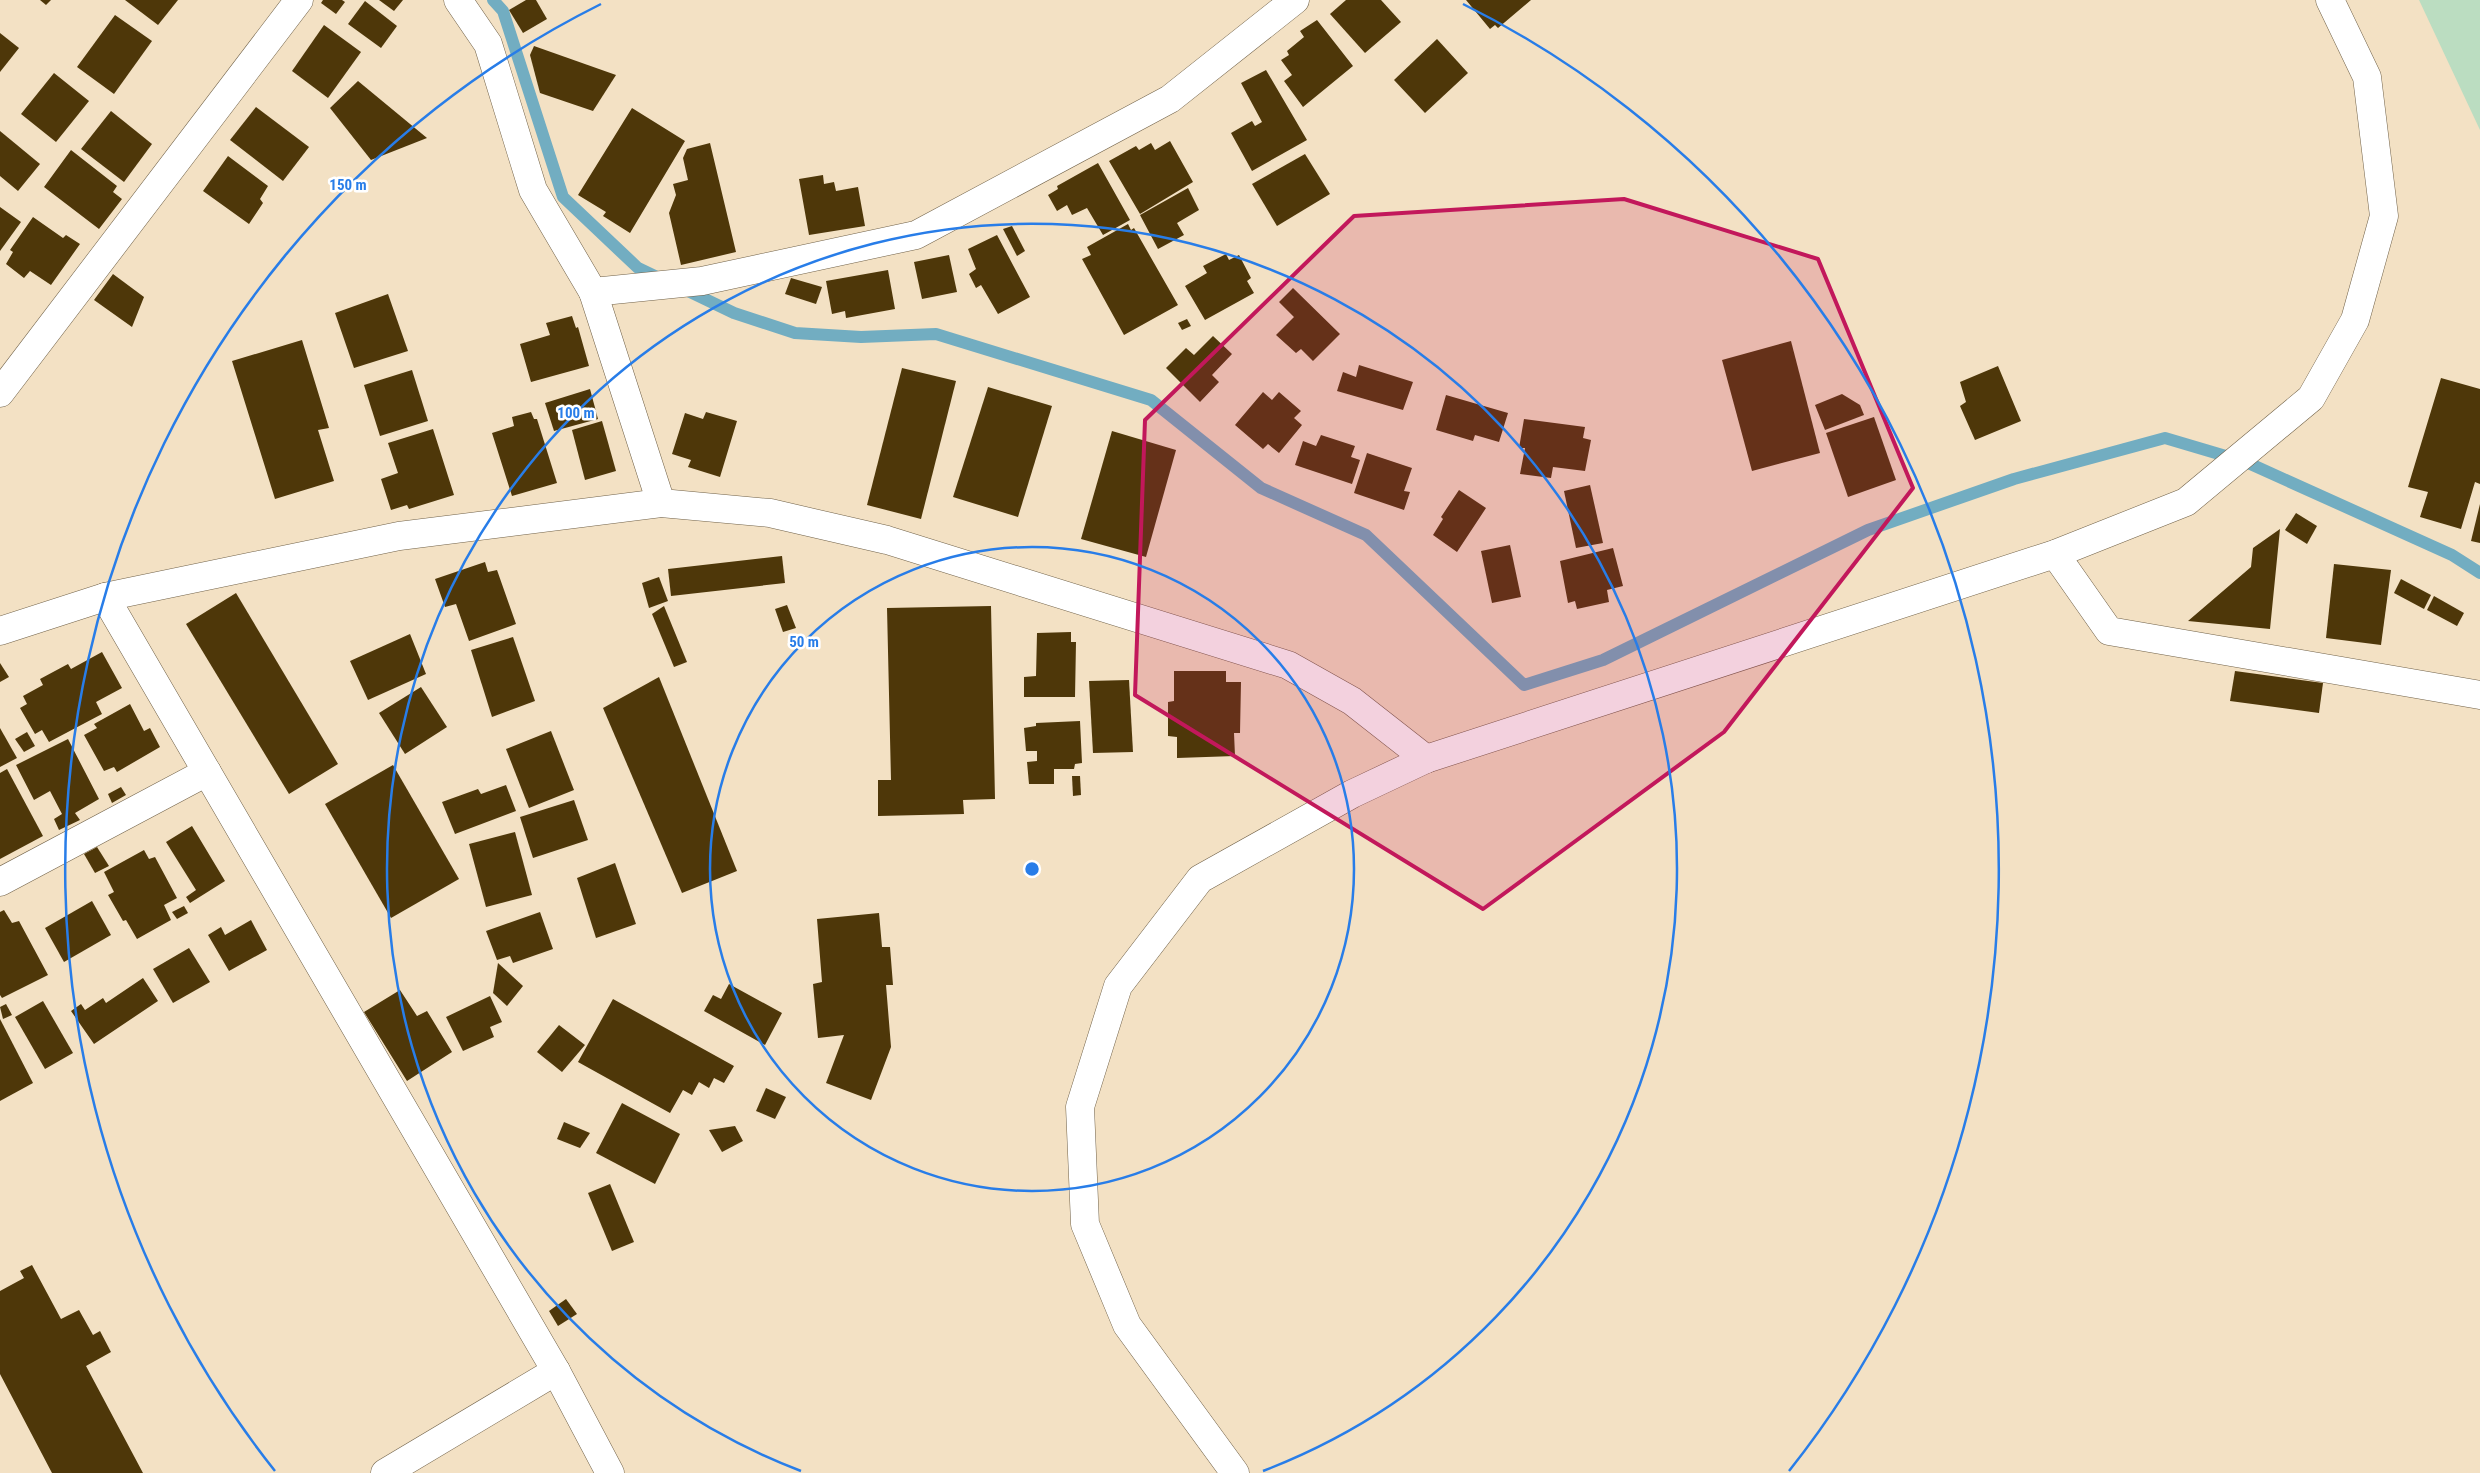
<svg xmlns="http://www.w3.org/2000/svg" width="2480" height="1473" font-family="'Roboto Condensed',sans-serif">
  <style>
    .green { fill: #bbddc1 }
    .lines { fill: none; stroke-linecap: round; stroke-linejoin: round }
    .stream { stroke: #72adc1; stroke-width: 12 }
    .building { fill: #4e3709 }
    .street-casing { stroke: #716249; stroke-width: 29 }
    .street { stroke: #fff; stroke-width: 28 }
    .marked { fill: #c2185b; fill-opacity: 0.2; stroke: #c2185b; stroke-width: 4; stroke-linejoin: round }
    .ring { fill: none; stroke: #287de8; stroke-width: 2.5 }
    .centre { fill: #287de8; stroke: #fff; stroke-width: 2.5 }
    .ring-label { font-size: 15px; text-anchor: middle; font-weight: bold; fill: #287de8; stroke: #fff; stroke-width: 5; stroke-linejoin: round; paint-order: stroke }
  </style>
  <rect width="100%" height="100%" fill="#f3e1c4"/>
  <path class="green" d="M 2419,0 L 2480,0 L 2480,130 Z"/>
  <g class="lines">
    <g class="stream">
      <path d="M 493,0 L 503,11 L 563,197 L 638,268 L 663,280"/>
      <path d="M 682,288 L 734,313 L 795,333 L 861,337 L 936,334 L 1151,400 L 1261,488 L 1366,535 L 1524,685 L 1603,660 L 1868,530 L 2014,479 L 2165,438 L 2246,462 L 2452,555 L 2480,573"/>
    </g>
  </g>
  <g class="building">
    <path d="M 40,0 L 51,0 L 46,5 Z"/>
    <path d="M 125,0 L 178,0 L 158,25 Z"/>
    <path d="M 323,0 L 342,0 L 345,2 L 336,14 L 321,3 Z"/>
    <path d="M 379,0 L 403,0 L 394,11 Z"/>
    <path d="M 526,0 L 536,0 L 547,19 L 523,33 L 509,10 Z"/>
    <path d="M 1346,0 L 1381,0 L 1401,22 L 1365,53 L 1330,14 Z"/>
    <path d="M 1466,0 L 1531,0 L 1498,28 L 1495,25 L 1490,29 Z"/>
    <path d="M 365,1 L 397,26 L 381,48 L 348,24 Z"/>
    <path d="M 115,15 L 152,41 L 114,94 L 77,67 Z"/>
    <path d="M 1317,20 L 1353,66 L 1303,107 L 1284,81 L 1292,75 L 1281,60 L 1289,55 L 1287,51 L 1304,37 L 1300,31 Z"/>
    <path d="M 324,25 L 361,52 L 328,98 L 292,71 Z"/>
    <path d="M 0,33 L 19,48 L 0,72 Z"/>
    <path d="M 1437,39 L 1468,73 L 1425,113 L 1394,80 Z"/>
    <path d="M 534,46 L 616,75 L 593,111 L 540,93 L 530,55 Z"/>
    <path d="M 1266,70 L 1307,140 L 1252,171 L 1231,133 L 1252,121 L 1255,126 L 1262,122 L 1241,83 Z"/>
    <path d="M 54,73 L 89,101 L 56,142 L 21,114 Z"/>
    <path d="M 358,81 L 427,138 L 371,160 L 330,108 Z"/>
    <path d="M 256,107 L 309,147 L 283,181 L 230,140 Z"/>
    <path d="M 632,108 L 685,141 L 630,233 L 603,216 L 606,212 L 578,195 Z"/>
    <path d="M 111,111 L 152,144 L 124,182 L 81,149 Z"/>
    <path d="M 0,131 L 40,164 L 18,191 L 0,176 Z"/>
    <path d="M 1170,141 L 1193,182 L 1140,214 L 1109,161 L 1136,146 L 1139,150 L 1151,143 L 1155,150 Z"/>
    <path d="M 710,143 L 736,252 L 681,265 L 669,213 L 676,195 L 673,184 L 688,180 L 683,158 L 687,149 Z"/>
    <path d="M 71,150 L 117,186 L 113,192 L 122,199 L 99,229 L 44,187 Z"/>
    <path d="M 1305,154 L 1330,194 L 1277,226 L 1252,184 Z"/>
    <path d="M 228,156 L 268,186 L 260,199 L 263,203 L 249,224 L 203,191 Z"/>
    <path d="M 1098,163 L 1130,220 L 1103,235 L 1087,208 L 1072,215 L 1067,205 L 1057,211 L 1048,195 L 1058,189 L 1057,186 Z"/>
    <path d="M 823,175 L 824,184 L 834,182 L 836,191 L 858,187 L 865,226 L 809,235 L 799,179 Z"/>
    <path d="M 1188,188 L 1199,210 L 1177,223 L 1184,235 L 1158,249 L 1140,215 Z"/>
    <path d="M 0,207 L 21,222 L 0,251 Z"/>
    <path d="M 33,217 L 63,238 L 66,235 L 80,244 L 51,285 L 30,271 L 24,278 L 6,264 L 13,252 L 10,250 Z"/>
    <path d="M 1128,224 L 1131,230 L 1134,228 L 1178,305 L 1124,335 L 1082,259 L 1091,255 L 1087,247 Z"/>
    <path d="M 1012,226 L 1025,251 L 1017,256 L 1003,229 Z"/>
    <path d="M 997,235 L 1030,297 L 998,314 L 981,285 L 976,288 L 969,274 L 976,269 L 968,249 Z"/>
    <path d="M 1226,254 L 1229,260 L 1239,255 L 1251,278 L 1247,281 L 1254,293 L 1205,320 L 1185,286 L 1207,273 L 1203,266 Z"/>
    <path d="M 949,255 L 957,292 L 922,299 L 914,262 Z"/>
    <path d="M 888,270 L 895,309 L 846,318 L 845,311 L 832,314 L 826,281 Z"/>
    <path d="M 113,274 L 144,297 L 132,327 L 94,300 Z"/>
    <path d="M 791,278 L 822,287 L 816,304 L 785,294 Z"/>
    <path d="M 1293,288 L 1340,334 L 1313,361 L 1301,349 L 1296,353 L 1276,335 L 1294,317 L 1279,302 Z"/>
    <path d="M 388,294 L 408,351 L 354,368 L 335,313 Z"/>
    <path d="M 572,316 L 576,328 L 578,327 L 589,366 L 531,382 L 520,344 L 550,335 L 546,323 Z"/>
    <path d="M 1187,319 L 1191,326 L 1182,330 L 1178,323 Z"/>
    <path d="M 1213,336 L 1232,354 L 1212,375 L 1219,382 L 1200,402 L 1166,368 L 1186,348 L 1194,355 Z"/>
    <path d="M 302,340 L 329,428 L 318,430 L 334,481 L 275,499 L 232,361 Z"/>
    <path d="M 1791,341 L 1820,453 L 1752,471 L 1722,360 Z"/>
    <path d="M 1359,365 L 1413,382 L 1403,410 L 1337,391 L 1343,372 L 1356,377 Z"/>
    <path d="M 1998,366 L 2021,421 L 1975,440 L 1960,406 L 1966,402 L 1960,382 Z"/>
    <path d="M 902,368 L 956,381 L 921,519 L 867,505 Z"/>
    <path d="M 412,370 L 428,421 L 380,436 L 364,385 Z"/>
    <path d="M 2441,378 L 2480,389 L 2480,484 L 2475,482 L 2461,529 L 2420,517 L 2428,492 L 2408,487 Z"/>
    <path d="M 988,387 L 1052,406 L 1018,517 L 953,497 Z"/>
    <path d="M 590,389 L 598,419 L 554,431 L 545,403 Z"/>
    <path d="M 1263,392 L 1272,400 L 1279,392 L 1301,411 L 1294,418 L 1302,425 L 1279,453 L 1268,444 L 1263,449 L 1235,425 Z"/>
    <path d="M 1842,394 L 1860,405 L 1864,415 L 1825,430 L 1815,405 Z"/>
    <path d="M 1446,395 L 1508,413 L 1499,442 L 1475,435 L 1473,441 L 1436,430 Z"/>
    <path d="M 531,412 L 534,419 L 537,419 L 557,483 L 512,496 L 492,433 L 514,426 L 512,417 Z"/>
    <path d="M 706,412 L 737,421 L 720,477 L 688,467 L 691,460 L 672,454 L 685,413 L 703,419 Z"/>
    <path d="M 1874,417 L 1896,480 L 1848,497 L 1826,433 Z"/>
    <path d="M 1524,419 L 1585,427 L 1583,438 L 1591,440 L 1585,471 L 1553,467 L 1551,478 L 1520,474 L 1525,448 L 1519,448 Z"/>
    <path d="M 602,421 L 616,471 L 585,480 L 572,430 Z"/>
    <path d="M 433,429 L 454,495 L 409,509 L 407,505 L 391,510 L 381,479 L 398,473 L 388,443 Z"/>
    <path d="M 1112,431 L 1176,450 L 1146,557 L 1081,539 Z"/>
    <path d="M 1321,435 L 1355,446 L 1351,457 L 1360,460 L 1352,484 L 1295,465 L 1303,441 L 1316,446 Z"/>
    <path d="M 1367,453 L 1412,468 L 1404,491 L 1410,492 L 1404,510 L 1354,493 Z"/>
    <path d="M 1590,485 L 1603,543 L 1576,548 L 1564,491 Z"/>
    <path d="M 1459,490 L 1486,508 L 1457,552 L 1433,535 L 1443,519 L 1441,517 Z"/>
    <path d="M 2480,504 L 2480,543 L 2471,541 Z"/>
    <path d="M 2296,513 L 2317,526 L 2307,544 L 2285,530 Z"/>
    <path d="M 2280,529 L 2270,629 L 2188,621 L 2251,567 L 2253,548 Z"/>
    <path d="M 1510,545 L 1521,597 L 1492,603 L 1481,551 Z"/>
    <path d="M 1613,548 L 1623,586 L 1607,590 L 1609,602 L 1577,609 L 1575,601 L 1568,603 L 1560,561 Z"/>
    <path d="M 782,556 L 785,583 L 671,596 L 668,569 Z"/>
    <path d="M 485,562 L 488,572 L 497,570 L 516,624 L 469,641 L 456,604 L 445,607 L 435,579 Z"/>
    <path d="M 2334,564 L 2391,570 L 2381,645 L 2326,638 Z"/>
    <path d="M 659,577 L 668,601 L 649,608 L 642,583 Z"/>
    <path d="M 2401,579 L 2431,595 L 2424,609 L 2394,593 Z"/>
    <path d="M 236,593 L 338,764 L 289,794 L 186,624 Z"/>
    <path d="M 2434,596 L 2464,613 L 2457,626 L 2427,610 Z"/>
    <path d="M 787,605 L 796,628 L 783,632 L 775,609 Z"/>
    <path d="M 664,606 L 687,662 L 674,667 L 652,614 Z"/>
    <path d="M 991,606 L 995,799 L 963,800 L 964,814 L 878,816 L 878,780 L 891,780 L 887,608 Z"/>
    <path d="M 1071,632 L 1071,642 L 1076,642 L 1075,697 L 1024,697 L 1024,677 L 1036,676 L 1037,633 Z"/>
    <path d="M 410,634 L 426,674 L 368,700 L 350,661 Z"/>
    <path d="M 513,637 L 535,701 L 492,717 L 471,650 Z"/>
    <path d="M 102,652 L 122,688 L 96,702 L 102,714 L 49,742 L 42,730 L 35,734 L 20,708 L 27,704 L 23,696 L 43,685 L 40,679 L 68,664 L 71,669 Z"/>
    <path d="M 0,663 L 9,677 L 0,682 Z"/>
    <path d="M 1174,671 L 1226,671 L 1226,682 L 1241,682 L 1240,733 L 1234,733 L 1235,756 L 1177,758 L 1177,737 L 1168,736 L 1168,702 L 1174,701 Z"/>
    <path d="M 2235,671 L 2323,683 L 2319,713 L 2230,701 Z"/>
    <path d="M 659,677 L 737,871 L 682,893 L 603,708 Z"/>
    <path d="M 1129,680 L 1133,752 L 1093,753 L 1089,681 Z"/>
    <path d="M 421,687 L 447,727 L 405,754 L 379,713 Z"/>
    <path d="M 130,704 L 144,731 L 150,728 L 160,747 L 117,772 L 114,767 L 104,771 L 84,735 L 97,728 L 94,724 Z"/>
    <path d="M 1080,721 L 1082,763 L 1075,764 L 1074,769 L 1054,769 L 1054,784 L 1029,784 L 1027,762 L 1037,761 L 1037,751 L 1026,751 L 1024,728 L 1036,726 L 1036,723 Z"/>
    <path d="M 0,728 L 17,758 L 0,767 Z"/>
    <path d="M 551,731 L 574,790 L 529,808 L 506,749 Z"/>
    <path d="M 27,732 L 35,746 L 24,752 L 15,739 Z"/>
    <path d="M 68,739 L 99,799 L 75,813 L 80,820 L 59,830 L 54,819 L 62,814 L 50,791 L 34,800 L 16,765 Z"/>
    <path d="M 393,765 L 459,879 L 391,918 L 325,804 Z"/>
    <path d="M 7,769 L 43,836 L 0,859 L 0,773 Z"/>
    <path d="M 1072,776 L 1080,776 L 1081,795 L 1073,796 Z"/>
    <path d="M 506,785 L 516,811 L 455,834 L 442,802 L 478,789 L 481,794 Z"/>
    <path d="M 121,787 L 126,795 L 112,803 L 108,794 Z"/>
    <path d="M 574,800 L 588,840 L 533,858 L 520,817 Z"/>
    <path d="M 192,826 L 225,881 L 190,903 L 186,897 L 196,890 L 166,842 Z"/>
    <path d="M 515,832 L 532,895 L 486,907 L 469,844 Z"/>
    <path d="M 97,847 L 109,866 L 95,873 L 84,854 Z"/>
    <path d="M 144,850 L 149,859 L 155,857 L 177,898 L 164,905 L 171,920 L 137,939 L 126,920 L 123,921 L 108,895 L 114,892 L 104,872 Z"/>
    <path d="M 615,863 L 636,924 L 596,938 L 577,878 Z"/>
    <path d="M 92,901 L 111,935 L 64,962 L 45,928 Z"/>
    <path d="M 184,906 L 188,913 L 177,919 L 172,912 Z"/>
    <path d="M 4,910 L 12,923 L 19,921 L 48,975 L 2,998 L 0,995 L 0,912 Z"/>
    <path d="M 540,912 L 553,949 L 513,963 L 510,956 L 497,960 L 486,931 Z"/>
    <path d="M 879,913 L 882,947 L 890,947 L 893,985 L 886,985 L 891,1047 L 871,1100 L 826,1083 L 844,1035 L 818,1038 L 813,984 L 822,982 L 817,919 Z"/>
    <path d="M 251,920 L 267,950 L 229,971 L 208,935 L 221,927 L 225,935 Z"/>
    <path d="M 189,948 L 210,982 L 173,1003 L 153,969 Z"/>
    <path d="M 498,963 L 523,986 L 507,1006 L 493,993 Z"/>
    <path d="M 143,978 L 158,1001 L 94,1044 L 71,1011 L 81,1004 L 85,1010 L 103,998 L 106,1003 Z"/>
    <path d="M 729,984 L 782,1013 L 765,1045 L 704,1011 L 713,995 L 721,999 Z"/>
    <path d="M 400,990 L 417,1016 L 427,1011 L 452,1052 L 407,1081 L 364,1012 Z"/>
    <path d="M 490,996 L 502,1022 L 490,1027 L 494,1037 L 463,1051 L 446,1017 Z"/>
    <path d="M 613,999 L 734,1066 L 724,1083 L 714,1078 L 709,1088 L 699,1082 L 692,1095 L 683,1090 L 670,1113 L 578,1062 Z"/>
    <path d="M 43,1001 L 73,1053 L 45,1069 L 15,1017 Z"/>
    <path d="M 6,1004 L 12,1015 L 3,1019 L 0,1007 Z"/>
    <path d="M 0,1019 L 33,1083 L 0,1101 Z"/>
    <path d="M 559,1025 L 585,1045 L 562,1072 L 537,1052 Z"/>
    <path d="M 766,1088 L 786,1097 L 775,1119 L 756,1111 Z"/>
    <path d="M 622,1103 L 680,1134 L 655,1184 L 596,1153 Z"/>
    <path d="M 564,1122 L 590,1133 L 580,1148 L 557,1139 Z"/>
    <path d="M 735,1126 L 743,1141 L 722,1152 L 709,1130 Z"/>
    <path d="M 610,1184 L 634,1242 L 612,1251 L 588,1193 Z"/>
    <path d="M 32,1265 L 61,1319 L 79,1310 L 93,1335 L 100,1331 L 111,1352 L 86,1366 L 143,1473 L 52,1473 L 0,1374 L 0,1291 L 24,1278 L 20,1271 Z"/>
    <path d="M 566,1299 L 577,1314 L 558,1326 L 549,1311 Z"/>
  </g>
  <g class="lines">
    <g class="street-casing">
      <g id="street">
        <path d="M 458,0 L 488,44 L 533,190 L 593,292 L 661,503"/>
        <path d="M 593,292 L 702,281 L 916,235 L 1170,99 L 1295,0"/>
        <path d="M 0,393 L 299,0"/>
        <path d="M 2055,554 L 2109,631 L 2480,695"/>
        <path d="M 105,597 L 556,1371 L 610,1473"/>
        <path d="M 0,631 L 105,597 L 399,536 L 661,503 L 770,513 L 887,540 L 1288,665 L 1352,701 L 1426,759"/>
        <path d="M 0,882 L 207,772"/>
        <path d="M 385,1473 L 556,1371"/>
        <path d="M 1235,1473 L 1127,1325 L 1085,1224 L 1080,1107 L 1118,986 L 1200,879 L 1352,794 L 1426,759 L 2055,554 L 2186,502 L 2311,398 L 2355,320 L 2384,216 L 2367,77 L 2330,0"/>
      </g>
    </g>
    <use href="#street" class="street"/>
  </g>
  <path class="marked" d="M 1624,199 L 1818,259 L 1913,488 L 1724,732 L 1483,909 L 1135,695 L 1145,420 L 1354,216 Z"/>
  <g class="ring">
    <circle cx="1032" cy="869" r="322"/>
    <path d="M801 1471A645 645 0 1 1 1263 1471"/>
    <path d="M275 1471A967 967 0 0 1 601 4M1463 4A967 967 0 0 1 1789 1471"/>
  </g>
  <circle cx="1032" cy="869" r="8" class="centre"/>
  <g class="ring-label">
    <text x="348" y="190">150 m</text>
    <text x="576" y="418">100 m</text>
    <text x="804" y="647">50 m</text>
  </g>
</svg>
